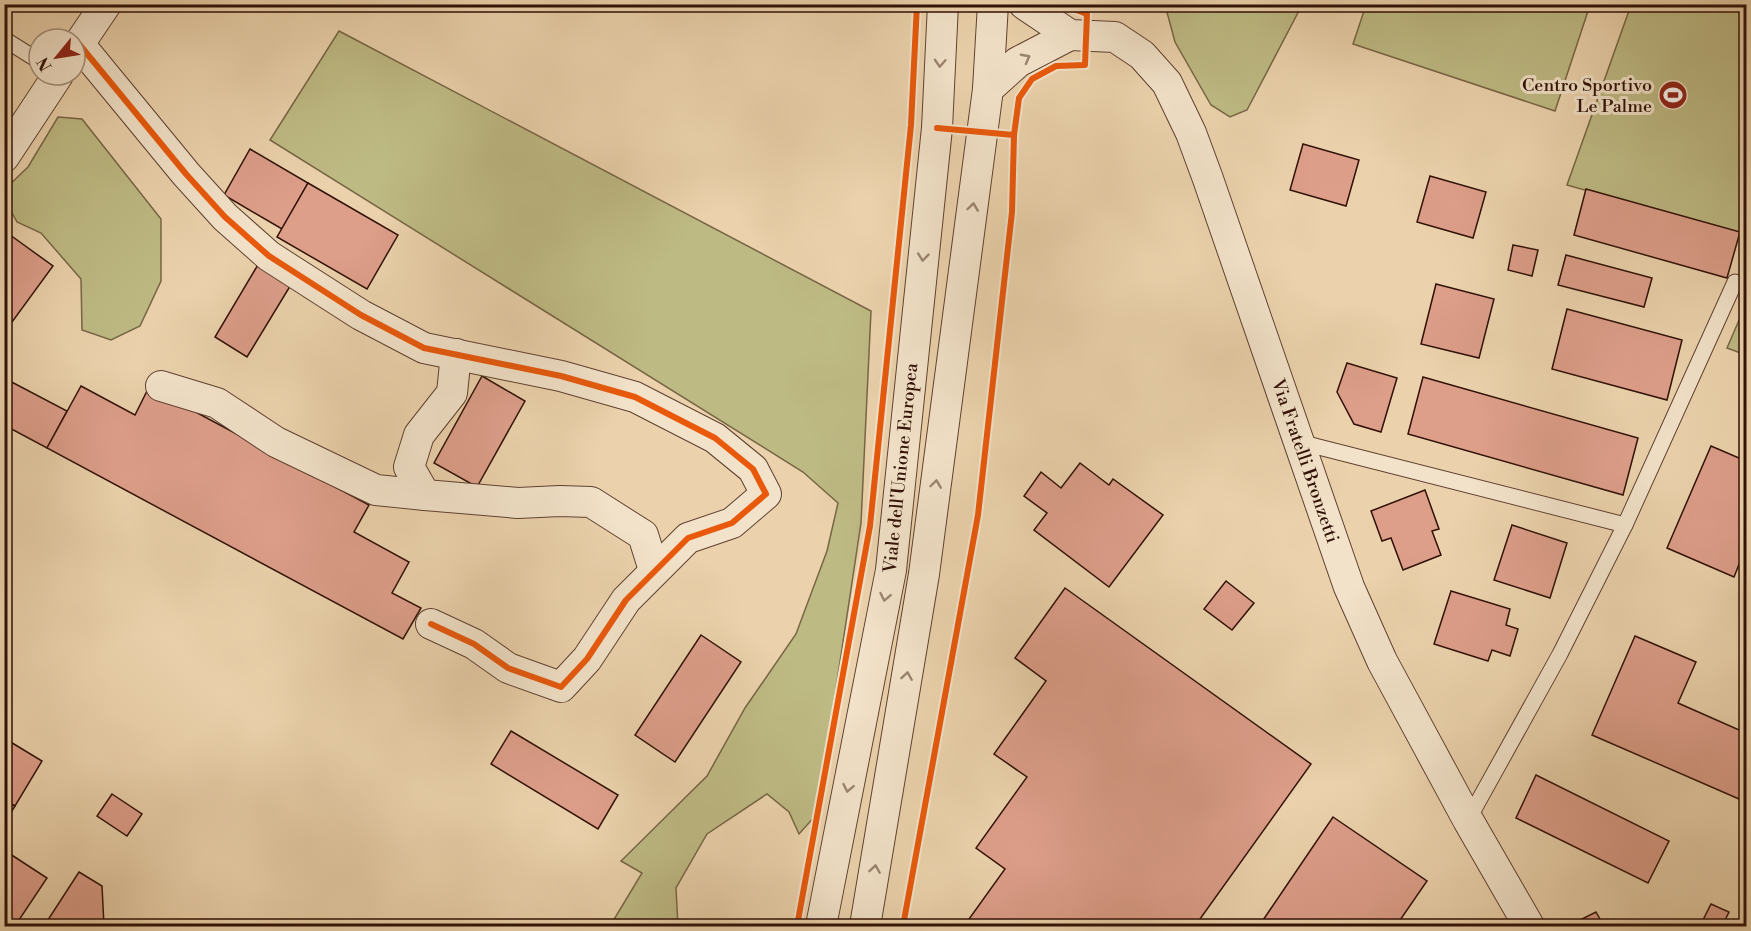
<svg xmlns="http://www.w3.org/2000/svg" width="1751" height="931" font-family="'Libre Bodoni',serif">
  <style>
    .green { fill: #beba84; stroke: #776645; stroke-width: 1.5 }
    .building { fill: #dd9e8a; stroke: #301106; stroke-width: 1.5 }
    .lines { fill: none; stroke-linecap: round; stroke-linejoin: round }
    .service-casing { stroke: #5f4130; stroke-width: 17 }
    .minor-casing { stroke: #5f4130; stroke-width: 32 }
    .service { stroke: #f2e2c9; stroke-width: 15 }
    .minor { stroke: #f2e2c9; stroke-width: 30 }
    .cycleway-casing { stroke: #f2e2c9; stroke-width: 10 }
    .cycleway { stroke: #e8590c; stroke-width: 6 }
    .oneway { stroke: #9b8471 }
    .labels { text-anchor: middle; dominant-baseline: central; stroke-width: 6; stroke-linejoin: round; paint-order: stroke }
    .poi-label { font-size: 18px; fill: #301106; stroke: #f2e2c9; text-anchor: end }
    .street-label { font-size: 18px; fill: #301106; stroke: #f2e2c9 }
  </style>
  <rect width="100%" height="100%" fill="#ebd2ac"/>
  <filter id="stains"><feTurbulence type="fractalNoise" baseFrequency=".00333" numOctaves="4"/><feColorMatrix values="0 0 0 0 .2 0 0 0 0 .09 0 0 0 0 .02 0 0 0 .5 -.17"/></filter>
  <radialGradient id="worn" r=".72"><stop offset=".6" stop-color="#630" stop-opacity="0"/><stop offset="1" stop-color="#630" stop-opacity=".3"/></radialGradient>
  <g class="green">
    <path d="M 1165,5 L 1165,4 L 1302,5 L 1247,110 L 1230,117 L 1211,105 L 1175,42 Z"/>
    <path d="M 1366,5 L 1366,4 L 1590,5 L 1555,111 L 1353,44 Z"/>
    <path d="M 1631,5 L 1746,5 L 1746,236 L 1567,185 Z"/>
    <path d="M 339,31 L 871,311 L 861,523 L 817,814 L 799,834 L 789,812 L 767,794 L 707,834 L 676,888 L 678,926 L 610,926 L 642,873 L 621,861 L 707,776 L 745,708 L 796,634 L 827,551 L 838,503 L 803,472 L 270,140 Z"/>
    <path d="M 58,117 L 82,119 L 161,219 L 161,281 L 140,326 L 111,340 L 82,330 L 81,279 L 41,233 L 17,222 L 5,200 L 5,189 L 28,167 Z"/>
    <path d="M 1746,304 L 1746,355 L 1727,348 Z"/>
  </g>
  <g class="building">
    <path d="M 1303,144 L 1359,160 L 1346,206 L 1290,190 Z"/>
    <path d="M 250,149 L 308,183 L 282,229 L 224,195 Z"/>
    <path d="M 1430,176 L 1486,192 L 1473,238 L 1417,222 Z"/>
    <path d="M 308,183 L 398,235 L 367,289 L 277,237 Z"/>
    <path d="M 1586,189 L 1740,232 L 1727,278 L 1574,235 Z"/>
    <path d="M 6,232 L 53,266 L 4,333 L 4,235 Z"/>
    <path d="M 1513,245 L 1538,250 L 1532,276 L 1508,270 Z"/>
    <path d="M 1566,255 L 1652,278 L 1644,307 L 1558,285 Z"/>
    <path d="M 259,263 L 292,283 L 247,357 L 215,337 Z"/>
    <path d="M 1436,284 L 1494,299 L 1479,358 L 1421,344 Z"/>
    <path d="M 1567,309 L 1682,340 L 1667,400 L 1552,369 Z"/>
    <path d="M 1347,363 L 1397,378 L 1381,432 L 1354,424 L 1337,392 Z"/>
    <path d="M 482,376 L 525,401 L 477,487 L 434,463 Z"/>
    <path d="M 1423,377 L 1638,438 L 1623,495 L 1408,434 Z"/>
    <path d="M 4,378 L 67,411 L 47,448 L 4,425 Z"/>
    <path d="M 81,386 L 135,415 L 149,387 L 369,505 L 354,532 L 409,562 L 392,593 L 421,608 L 403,639 L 47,448 Z"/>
    <path d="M 1711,446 L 1746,461 L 1746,547 L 1734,577 L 1667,548 Z"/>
    <path d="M 1080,463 L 1109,485 L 1113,479 L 1163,515 L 1109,587 L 1034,530 L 1047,513 L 1024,496 L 1041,472 L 1061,488 Z"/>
    <path d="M 1425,490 L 1439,529 L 1432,531 L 1441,555 L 1403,570 L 1391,538 L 1382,541 L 1371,511 Z"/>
    <path d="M 1512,525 L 1567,543 L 1550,598 L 1494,580 Z"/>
    <path d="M 1226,581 L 1254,603 L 1232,630 L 1204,609 Z"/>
    <path d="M 1065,588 L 1311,764 L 1195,926 L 964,926 L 1005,869 L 976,848 L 1027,777 L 994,754 L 1046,681 L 1015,658 Z"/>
    <path d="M 1451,591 L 1510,609 L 1506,625 L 1518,629 L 1510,656 L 1492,650 L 1488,661 L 1434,644 Z"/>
    <path d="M 701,635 L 741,662 L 675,762 L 635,735 Z"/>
    <path d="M 1635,636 L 1696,662 L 1678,703 L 1746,733 L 1746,802 L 1592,735 Z"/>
    <path d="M 511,731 L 618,795 L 598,829 L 491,764 Z"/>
    <path d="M 4,738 L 42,761 L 15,806 L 4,800 Z"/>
    <path d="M 1536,775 L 1669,841 L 1648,883 L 1516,818 Z"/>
    <path d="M 112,794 L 142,814 L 127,836 L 97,816 Z"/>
    <path d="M 4,800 L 15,806 L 4,824 Z"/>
    <path d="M 1333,817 L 1427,881 L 1396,926 L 1259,926 Z"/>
    <path d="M 4,850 L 47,878 L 15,926 L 4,926 Z"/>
    <path d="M 79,872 L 102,886 L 104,926 L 44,926 Z"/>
    <path d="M 1711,904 L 1729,912 L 1722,926 L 1700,926 Z"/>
    <path d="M 1596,912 L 1604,926 L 1568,926 Z"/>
  </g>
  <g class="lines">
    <g class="service-casing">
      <g id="service">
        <path d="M 4,39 L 39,61"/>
        <path d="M 1299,442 L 1625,525"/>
        <path d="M 1468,820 L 1560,654 L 1625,525 L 1735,282"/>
      </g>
    </g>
    <g class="minor-casing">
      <g id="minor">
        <path d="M 1024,4 L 1070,35 L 1115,37 L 1142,55 L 1167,83 L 1191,133 L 1208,179 L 1349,587 L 1382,661 L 1468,820 L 1529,926"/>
        <path d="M 79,44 L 186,174 L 225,217 L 269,256 L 361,315 L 424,348 L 561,376 L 635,397 L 715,438 L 753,469 L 766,494 L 732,523 L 688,538 L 626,600 L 587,659 L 561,687 L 508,668 L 474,644 L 431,624"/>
        <path d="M 75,50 L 106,4"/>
        <path d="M 988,89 L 1018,62 L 1070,35"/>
        <path d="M 4,157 L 58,75"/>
        <path d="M 456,354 L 452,393 L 419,435 L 409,467 L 425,495 L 518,503 L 560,501 L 591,502 L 643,535 L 654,570"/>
        <path d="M 161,386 L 217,403 L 276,442 L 376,490 L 425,495"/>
        <path d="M 821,926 L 891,570 L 937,128 L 943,4"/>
        <path d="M 865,926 L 924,574 L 988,89 L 993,4"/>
      </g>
    </g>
    <use href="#service" class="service"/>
    <use href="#minor" class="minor"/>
    <g class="cycleway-casing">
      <g id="cycleway">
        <path d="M 79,44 L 186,174 L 225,217 L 269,256 L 361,315 L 424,348 L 561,376 L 635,397 L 715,438 L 753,469 L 766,494 L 732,523 L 688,538 L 626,600 L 587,659 L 561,687 L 508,668 L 474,644 L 431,624"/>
        <path d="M 937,128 L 1014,135"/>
        <path d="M 797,926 L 870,526 L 911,125 L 917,4"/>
        <path d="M 903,926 L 978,515 L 1012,212 L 1014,135 L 1019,98 L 1032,79 L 1056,66 L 1085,65 L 1087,14 L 1060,4"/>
      </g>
    </g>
    <use href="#cycleway" class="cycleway"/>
  </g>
  <defs><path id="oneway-chevron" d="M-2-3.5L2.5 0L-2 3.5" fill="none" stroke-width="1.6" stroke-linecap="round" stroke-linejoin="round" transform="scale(1.5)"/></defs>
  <g class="oneway">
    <use href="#oneway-chevron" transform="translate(1026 58) rotate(-28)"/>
    <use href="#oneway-chevron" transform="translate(940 63) rotate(93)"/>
    <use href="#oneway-chevron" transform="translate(973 207) rotate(-82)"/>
    <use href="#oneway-chevron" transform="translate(923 257) rotate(96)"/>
    <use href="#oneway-chevron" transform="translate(936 484) rotate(-82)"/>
    <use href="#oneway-chevron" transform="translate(885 597) rotate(101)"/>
    <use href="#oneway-chevron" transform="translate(907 676) rotate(-81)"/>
    <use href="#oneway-chevron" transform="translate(848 788) rotate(101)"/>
    <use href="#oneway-chevron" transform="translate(875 869) rotate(-81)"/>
  </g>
  <defs>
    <g id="stadium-disc" transform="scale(1.5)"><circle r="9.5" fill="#8f2418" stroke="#f2e2c9"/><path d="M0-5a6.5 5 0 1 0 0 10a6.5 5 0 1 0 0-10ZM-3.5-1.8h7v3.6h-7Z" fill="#fff"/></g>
  </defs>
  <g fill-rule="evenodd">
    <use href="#stadium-disc" x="1673" y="95"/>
  </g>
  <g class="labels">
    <g class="poi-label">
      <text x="1652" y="85">Centro Sportivo<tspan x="1652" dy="21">Le Palme</tspan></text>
    </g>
    <g class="street-label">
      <text transform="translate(1305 461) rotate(71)">Via Fratelli Bronzetti</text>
      <text transform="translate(901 468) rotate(-84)">Viale dell'Unione Europea</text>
    </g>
  </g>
  <rect width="1751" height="931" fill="none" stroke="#ebd2ac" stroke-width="24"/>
  <rect x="6" y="6" width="1739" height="919" fill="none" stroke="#301106" stroke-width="3"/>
  <rect x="12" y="12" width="1727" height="907" fill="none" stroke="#301106" stroke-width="1.5"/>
  <g transform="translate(57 57) rotate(240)"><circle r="28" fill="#f2e2c9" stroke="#a48e7b" stroke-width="1.5"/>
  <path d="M0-4.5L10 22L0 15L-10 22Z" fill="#8f2418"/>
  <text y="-9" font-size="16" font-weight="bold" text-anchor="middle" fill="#301106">N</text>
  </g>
  <rect width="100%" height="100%" filter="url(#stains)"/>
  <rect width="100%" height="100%" fill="url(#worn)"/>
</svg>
